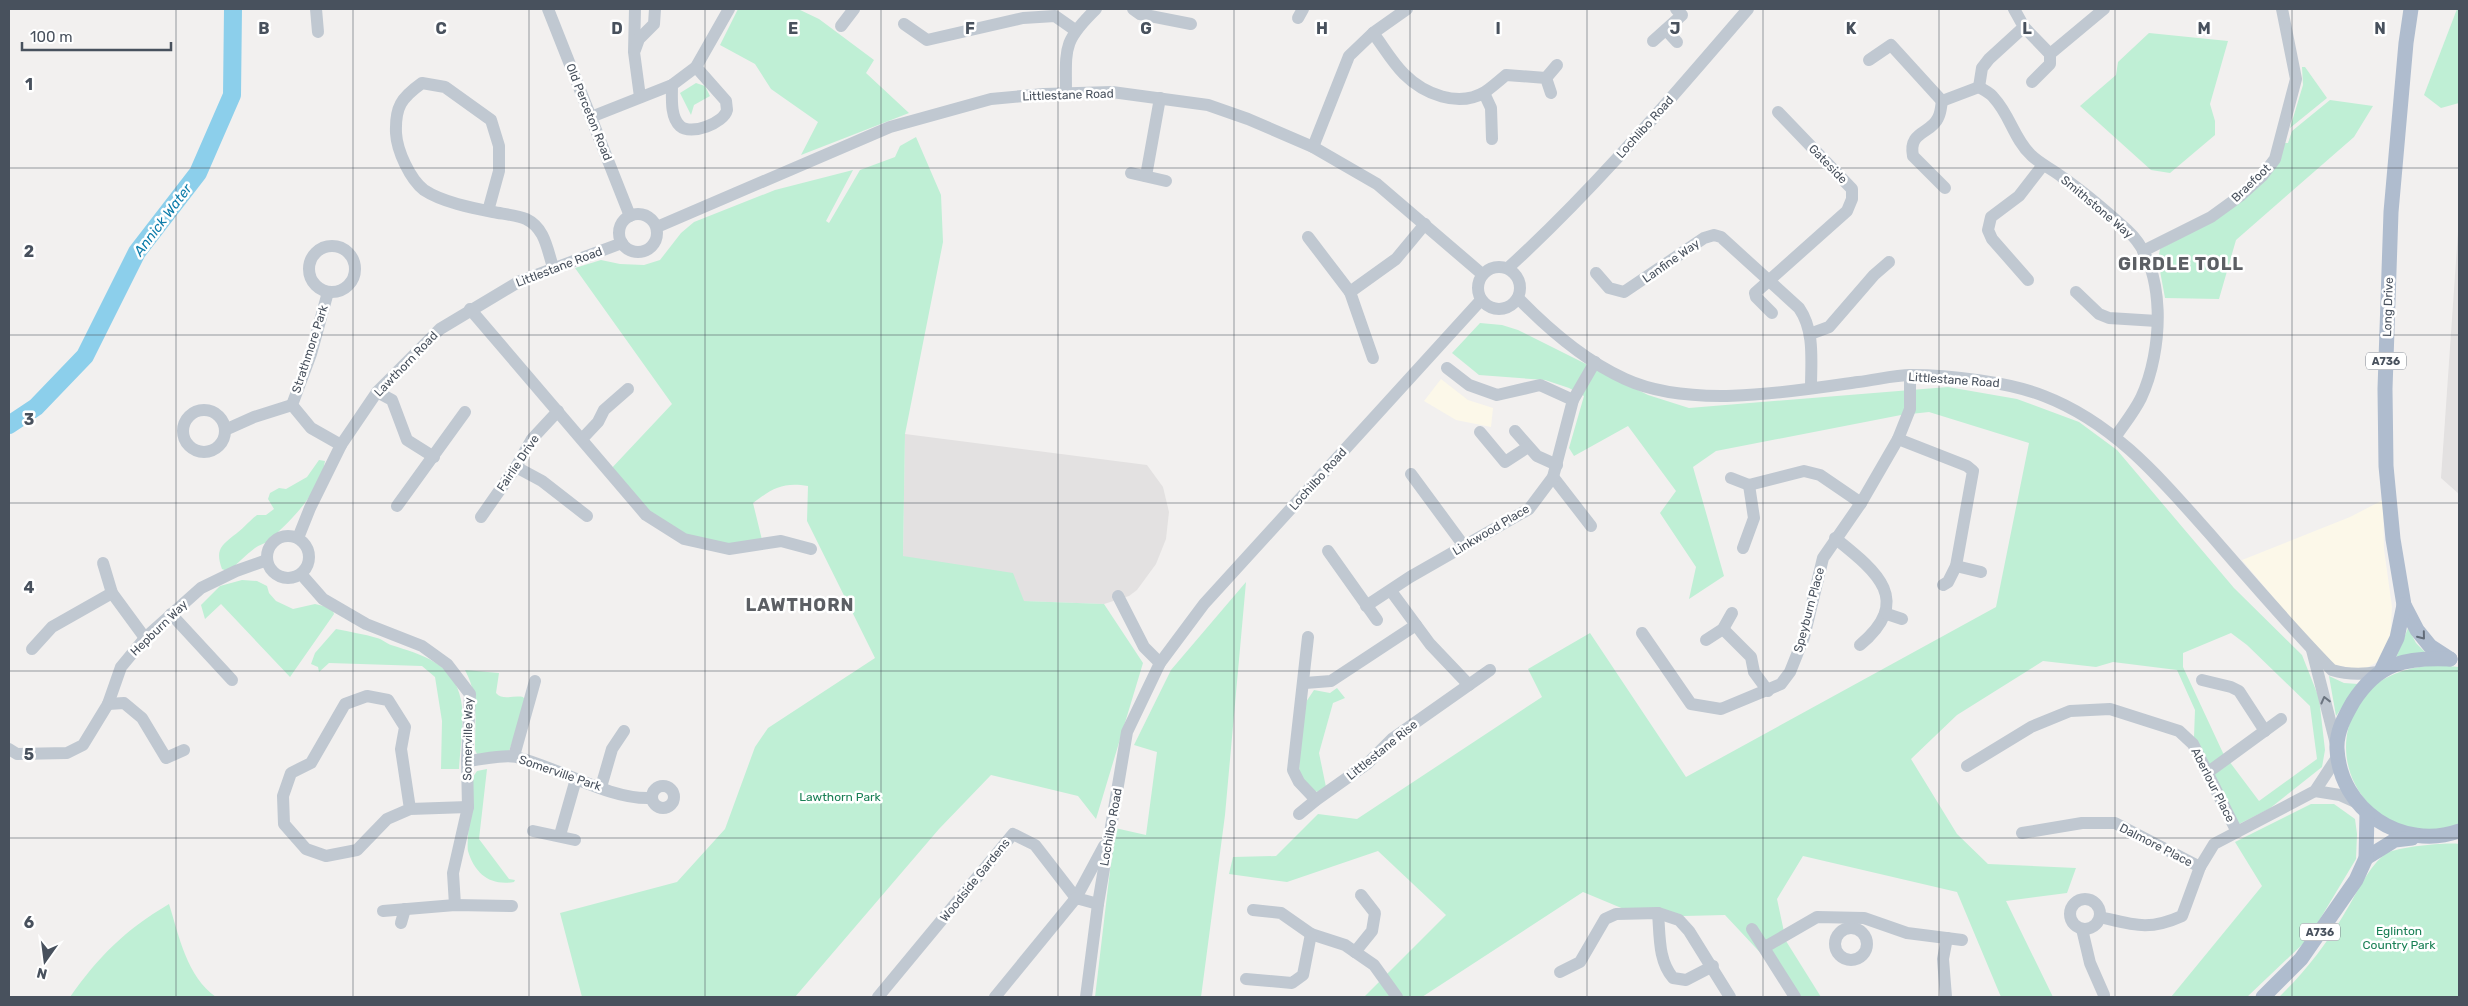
<svg xmlns="http://www.w3.org/2000/svg" width="2468" height="1006" font-family="Rubik,sans-serif">
  <style>
    .commercial { fill: #fcf8e9 }
    .education { fill: #e3e1e1 }
    .green { fill: #bfefd5; fill-rule: evenodd }
    .lines { fill: none; stroke-linecap: round; stroke-linejoin: round }
    .river { stroke: #8ccfeb; stroke-width: 18 }
    .minor { stroke: #c0c8d1; stroke-width: 12 }
    .major { stroke: #afbcce; stroke-width: 15 }
    .oneway { stroke: #626c79 }
    .oneway2 { stroke: #6c7580 }
    .grid { fill: none; stroke: #48515d; stroke-width: 1; stroke-opacity: 0.55 }
    .labels { text-anchor: middle; dominant-baseline: central; stroke-width: 5; stroke-linejoin: round; paint-order: stroke }
    .shield { fill: #fff; stroke: #7f858e; stroke-width: 1 }
    .shield-label { font-size: 11px; font-weight: bold; fill: #48515d }
    .street-label { font-size: 12px; fill: #48515d; stroke: #fff }
    .park-label { font-size: 12px; fill: #187f54; stroke: #fff }
    .water-label { font-size: 14px; font-style: italic; fill: #0d7caa; stroke: #fff }
    .district-label { font-size: 18px; font-weight: bold; letter-spacing: 1px; fill: #5c5f64; stroke: #fff }
    .grid-label { font-size: 16px; text-anchor: middle; font-weight: bold; fill: #48515d; stroke: #fff; stroke-width: 5; stroke-linejoin: round; paint-order: stroke }
  </style>
  <rect width="100%" height="100%" fill="#f2f0ef"/>
  <g class="commercial">
    <path d="M 1441,379 L 1468,400 L 1493,408 L 1491,427 L 1456,420 L 1424,401 Z"/>
    <path d="M 2383,500 L 2384,549 L 2392,607 L 2390,643 L 2379,661 L 2363,670 L 2329,664 L 2242,560 L 2350,517 Z"/>
  </g>
  <g class="education">
    <path d="M 2458,232 L 2459,232 L 2459,494 L 2441,478 Z"/>
    <path d="M 905,434 L 1147,465 L 1163,487 L 1169,512 L 1166,539 L 1156,564 L 1137,590 L 1129,596 L 1104,604 L 1023,601 L 903,556 Z"/>
  </g>
  <g class="green">
    <path d="M 738,9 L 798,9 L 819,19 L 874,60 L 866,73 L 909,113 L 801,155 L 818,122 L 771,89 L 755,64 L 720,45 Z"/>
    <path d="M 2457,9 L 2459,9 L 2459,103 L 2441,108 L 2424,95 Z"/>
    <path d="M 2149,33 L 2228,41 L 2210,104 L 2215,121 L 2215,135 L 2170,173 L 2151,170 L 2080,106 L 2116,75 L 2118,62 Z"/>
    <path d="M 2302,67 L 2305,67 L 2327,98 L 2290,128 L 2303,85 Z"/>
    <path d="M 696,83 L 705,86 L 710,96 L 694,105 L 691,115 L 680,93 Z"/>
    <path d="M 2330,100 L 2373,106 L 2354,137 L 2236,240 L 2219,299 L 2165,298 L 2158,260 L 2160,249 L 2217,217 L 2285,143 L 2288,143 L 2292,131 Z"/>
    <path d="M 916,137 L 941,195 L 943,242 L 905,434 L 903,556 L 1013,573 L 1024,601 L 1104,604 L 1143,663 L 1096,819 L 1078,796 L 991,775 L 939,829 L 795,997 L 582,997 L 560,913 L 677,882 L 725,829 L 755,747 L 768,728 L 875,658 L 807,521 L 808,486 C 783,482 773,488 753,503 L 763,544 L 729,549 L 684,539 L 646,515 L 609,471 L 672,404 L 575,268 L 601,260 L 620,264 L 644,265 L 660,260 L 681,233 L 694,222 L 775,190 L 853,170 L 826,221 L 829,223 L 860,170 L 895,157 L 900,146 Z"/>
    <path d="M 1480,323 L 1502,325 L 1518,330 L 1648,395 L 1689,408 L 1948,387 L 2017,399 L 2079,422 L 2117,450 L 2234,588 L 2302,655 L 2319,698 L 2325,750 L 2322,767 L 2269,809 L 2239,824 L 2194,737 L 2195,710 L 2177,670 L 2113,662 L 2096,667 L 2043,661 L 1957,715 L 1911,759 L 1957,834 L 1988,864 L 2076,868 L 2067,893 L 2006,901 L 2053,997 L 2001,997 L 1957,892 L 1803,856 L 1777,899 L 1786,941 L 1821,997 L 1800,997 L 1796,991 L 1725,915 L 1643,917 L 1583,892 L 1422,997 L 1364,997 L 1446,915 L 1378,851 L 1287,882 L 1229,874 L 1233,857 L 1276,856 L 1318,814 L 1357,819 L 1542,697 L 1528,669 L 1590,633 L 1686,777 L 1996,607 L 2029,443 L 1929,412 L 1901,415 L 1716,451 L 1693,467 L 1724,576 L 1689,599 L 1696,567 L 1660,513 L 1676,491 L 1628,426 L 1574,456 L 1569,448 L 1584,396 L 1569,388 L 1545,380 L 1479,375 L 1452,353 ZM 2231,633 L 2247,645 L 2310,706 L 2317,759 L 2259,801 L 2223,753 L 2183,667 L 2183,653 Z"/>
    <path d="M 319,460 L 325,461 C 321,491 290,522 268,541 C 264,544 259,545 255,548 C 245,556 237,563 229,572 L 222,569 C 216,552 219,547 233,536 C 242,530 249,521 257,515 L 266,515 L 274,509 L 268,499 L 270,493 L 279,488 L 286,489 L 307,477 Z"/>
    <path d="M 242,580 L 257,581 L 267,586 L 269,593 L 276,601 L 293,609 L 315,604 L 332,608 L 334,614 L 290,677 L 221,604 L 205,619 L 201,605 L 220,586 Z"/>
    <path d="M 1246,582 L 1225,815 L 1201,997 L 1095,997 L 1115,828 L 1146,835 L 1157,752 L 1134,745 L 1171,670 Z"/>
    <path d="M 2408,628 L 2416,643 L 2427,654 L 2396,658 Z"/>
    <path d="M 336,629 C 350,632 364,634 377,638 C 382,639 386,643 391,645 C 422,655 454,663 461,700 C 465,722 460,747 459,769 L 441,769 L 442,721 L 435,677 L 422,666 L 329,663 L 319,672 L 318,667 L 311,664 L 315,653 Z"/>
    <path d="M 2436,665 L 2459,667 L 2459,825 C 2444,828 2426,833 2410,829 C 2360,815 2330,759 2355,711 C 2359,705 2362,697 2367,692 C 2387,673 2410,667 2436,665 Z"/>
    <path d="M 465,670 L 499,673 L 496,693 C 503,701 513,695 523,697 L 527,702 L 509,751 L 477,754 L 475,750 C 475,721 479,696 465,670 Z"/>
    <path d="M 2329,676 L 2344,683 L 2358,684 L 2336,716 Z"/>
    <path d="M 1337,688 L 1345,698 L 1333,703 L 1319,753 L 1326,787 L 1318,792 L 1311,790 L 1299,777 L 1300,729 L 1304,705 L 1314,690 L 1330,693 Z"/>
    <path d="M 487,769 L 479,839 L 509,879 L 515,880 L 514,882 C 490,886 475,874 468,851 C 466,841 473,792 473,777 L 477,771 Z"/>
    <path d="M 2311,804 L 2334,804 L 2355,819 L 2357,834 L 2356,859 L 2308,939 L 2247,997 L 2171,997 L 2262,886 L 2235,842 Z"/>
    <path d="M 2459,844 L 2459,997 L 2279,997 C 2304,973 2325,946 2343,916 C 2354,899 2370,863 2387,853 C 2399,847 2446,842 2459,844 Z"/>
    <path d="M 169,904 C 179,936 187,977 216,997 L 70,997 C 99,956 125,930 169,904 Z"/>
  </g>
  <g class="lines">
    <path class="river" d="M 9,425 L 36,407 L 85,356 L 137,252 L 198,173 L 232,95 L 233,9"/>
    <g class="minor">
      <path d="M 316,9 L 318,32"/>
      <path d="M 548,9 L 630,216"/>
      <path d="M 635,9 L 634,52 L 640,97"/>
      <path d="M 1133,9 L 1140,14 L 1191,24"/>
      <path d="M 1298,18 L 1303,9"/>
      <path d="M 904,24 L 927,40 L 1023,18 L 1055,16 L 1075,30"/>
      <path d="M 841,26 L 854,9"/>
      <path d="M 2024,27 L 2050,54 L 2050,64 L 2032,82"/>
      <path d="M 1666,30 L 1677,42"/>
      <path d="M 1373,33 C 1383,46 1392,62 1404,74 C 1424,94 1458,108 1485,92 C 1492,87 1499,81 1506,75 L 1546,78 L 1551,93"/>
      <path d="M 1653,41 L 1682,15 L 1676,9"/>
      <path d="M 635,50 L 639,39 L 654,24 L 655,9"/>
      <path d="M 2050,54 L 2104,9"/>
      <path d="M 1869,60 L 1891,45 L 1942,101 L 1979,87"/>
      <path d="M 1546,78 L 1557,65"/>
      <path d="M 672,85 C 672,97 670,117 680,126 C 691,136 724,123 727,110 L 726,101 L 696,67"/>
      <path d="M 1979,87 C 1984,90 1991,93 1994,98 C 2010,115 2014,139 2031,155 C 2040,164 2052,169 2062,177 C 2084,192 2106,211 2127,230 C 2168,267 2163,351 2141,398 C 2134,412 2125,423 2116,436"/>
      <path d="M 1979,87 L 1982,68 L 1989,59 L 2024,27 L 2014,9"/>
      <path d="M 1484,93 L 1491,108 L 1492,139"/>
      <path d="M 1066,94 C 1066,48 1062,42 1096,9"/>
      <path d="M 1942,101 C 1941,106 1941,113 1938,118 C 1931,134 1908,131 1913,156 L 1945,188"/>
      <path d="M 591,117 L 672,85 L 696,67 L 729,9"/>
      <path d="M 1313,147 L 1349,56 L 1373,33 L 1407,9"/>
      <path d="M 1131,173 L 1166,181"/>
      <path d="M 1146,176 L 1160,98"/>
      <path d="M 488,211 L 499,171 L 499,146 L 491,120 L 445,87 L 422,83 C 401,98 395,107 396,133 C 397,151 410,179 424,190 C 442,202 472,208 493,212 C 503,214 517,215 526,219 C 545,228 547,249 553,267"/>
      <circle cx="638" cy="233" r="19"/>
      <path d="M 657,227 L 890,127 L 991,99 L 1044,94 L 1112,92 L 1208,105 L 1248,119 L 1313,147 L 1377,184 L 1482,274"/>
      <path d="M 1308,237 L 1350,292 L 1396,259 L 1425,224"/>
      <circle cx="332" cy="269" r="23"/>
      <path d="M 2143,251 L 2211,217 L 2240,196 L 2262,176 L 2275,159 L 2296,79 L 2282,9"/>
      <circle cx="1499" cy="288" r="21"/>
      <path d="M 1508,268 C 1595,189 1671,98 1748,9"/>
      <path d="M 1596,273 L 1609,288 L 1624,292 L 1704,238 L 1714,235 L 1721,237 L 1799,308 C 1815,331 1811,361 1811,388"/>
      <path d="M 2028,280 L 1992,239 L 1988,230 L 1991,217 L 2019,196 L 2043,165"/>
      <path d="M 328,292 L 311,354 L 292,405 L 311,428 L 341,445"/>
      <path d="M 1350,292 L 1373,358"/>
      <path d="M 2076,292 L 2099,314 L 2109,318 L 2157,321"/>
      <path d="M 1518,298 C 1548,329 1585,361 1625,379 C 1690,409 1789,392 1858,382 C 1876,380 1894,375 1911,375 C 1949,375 2009,382 2044,396 C 2114,423 2160,478 2209,533 C 2249,579 2289,626 2332,670 C 2348,675 2361,675 2378,672"/>
      <path d="M 470,309 L 646,515 L 684,539 L 729,549 L 781,541 L 811,549"/>
      <path d="M 1772,313 L 1756,297 L 1755,293 L 1847,211 L 1852,199 L 1852,189 L 1778,112"/>
      <path d="M 1810,334 L 1829,327 L 1874,275 L 1889,262"/>
      <path d="M 1447,368 L 1469,385 L 1497,395 L 1540,385 L 1573,400"/>
      <path d="M 377,392 L 392,400 L 407,440 L 434,457"/>
      <circle cx="204" cy="431" r="21"/>
      <path d="M 225,430 L 254,417 L 292,405"/>
      <path d="M 1515,431 L 1537,456 L 1557,465"/>
      <path d="M 1480,432 L 1505,462 L 1528,447"/>
      <path d="M 582,439 L 598,422 L 604,410 L 628,389"/>
      <path d="M 1898,439 L 1967,466 L 1973,471 L 1956,566 L 1948,582 L 1943,585"/>
      <path d="M 516,467 L 542,481 L 587,516"/>
      <path d="M 1411,474 L 1464,546"/>
      <path d="M 1553,477 L 1591,526"/>
      <path d="M 1731,478 L 1749,485 L 1804,471 L 1820,475 L 1861,503"/>
      <path d="M 397,506 L 465,412"/>
      <path d="M 481,517 L 516,467 L 532,439 L 558,411"/>
      <circle cx="288" cy="557" r="21"/>
      <path d="M 298,538 L 310,508 L 341,445 L 377,392 L 440,329 L 520,281 L 622,243"/>
      <path d="M 1835,538 C 1876,571 1914,600 1860,645"/>
      <path d="M 1743,548 L 1754,518 L 1749,485"/>
      <path d="M 1328,551 L 1377,620"/>
      <path d="M 103,563 L 112,593 L 145,638"/>
      <path d="M 1956,566 L 1981,572"/>
      <path d="M 301,574 L 323,599 L 366,624 L 422,646 L 447,664 L 470,694 L 467,761 L 468,807 L 453,873 L 455,905"/>
      <path d="M 1391,591 L 1430,644 L 1469,685"/>
      <path d="M 1118,596 L 1144,647 L 1160,663"/>
      <path d="M 1366,606 L 1410,577 L 1529,509 L 1553,477 L 1573,400 L 1595,362"/>
      <path d="M 171,614 L 232,680"/>
      <path d="M 1887,614 L 1902,619"/>
      <path d="M 1723,629 L 1751,657 L 1754,672 L 1768,691"/>
      <path d="M 1642,633 L 1691,704 L 1721,709 L 1781,684 L 1790,672 L 1804,637 L 1823,558 L 1861,503 L 1898,439 L 1910,409 L 1910,375"/>
      <path d="M 1308,637 L 1293,770 L 1299,782 L 1316,800"/>
      <path d="M 1706,640 L 1723,629 L 1732,613"/>
      <path d="M 32,649 L 52,627 L 112,593"/>
      <path d="M 2312,650 L 2336,744"/>
      <path d="M 2202,680 L 2231,687 L 2239,691 L 2265,731"/>
      <path d="M 1305,683 L 1331,681 L 1416,625"/>
      <path d="M 108,704 L 124,703 L 142,718 L 166,758 L 184,750"/>
      <path d="M 9,749 L 17,754 L 67,753 L 83,745 L 108,704 L 121,667 L 145,638 L 201,588 L 236,571 L 267,560"/>
      <path d="M 514,756 L 535,681"/>
      <path d="M 467,761 C 481,760 502,754 516,757 C 557,767 610,800 651,798"/>
      <path d="M 1967,766 L 2031,727 L 2070,711 L 2110,709 L 2179,731 L 2193,744 L 2237,832"/>
      <path d="M 2207,773 L 2281,719"/>
      <circle cx="663" cy="797" r="11"/>
      <path d="M 601,787 L 612,749 L 624,731"/>
      <path d="M 2315,791 L 2340,795 L 2360,804"/>
      <path d="M 410,809 L 401,749 L 405,727 L 388,700 L 367,696 L 345,704 L 311,763 L 291,773 L 283,796 L 284,824 L 306,849 L 326,856 L 357,850 L 387,819 L 410,809 L 468,807"/>
      <path d="M 1299,814 L 1316,800 L 1368,763 L 1392,739 L 1490,670"/>
      <path d="M 533,831 L 575,840"/>
      <path d="M 2022,833 L 2082,823 L 2115,823 L 2200,867"/>
      <path d="M 560,835 L 576,779"/>
      <circle cx="2085" cy="914" r="15"/>
      <path d="M 1253,910 L 1281,913 L 1311,934 L 1345,945 L 1374,965 L 1397,997"/>
      <path d="M 383,911 L 455,905 L 512,906"/>
      <path d="M 1658,913 C 1660,936 1658,960 1673,978 L 1686,980 L 1713,966"/>
      <path d="M 2100,917 C 2134,925 2149,931 2182,916 L 2200,867 L 2214,844 L 2315,791 L 2338,756"/>
      <path d="M 401,923 L 405,909"/>
      <circle cx="1851" cy="944" r="16"/>
      <path d="M 1752,929 L 1795,997"/>
      <path d="M 2082,929 L 2090,963 L 2104,995"/>
      <path d="M 1765,947 L 1817,917 L 1864,918 L 1907,933 L 1962,940"/>
      <path d="M 1355,952 L 1372,931 L 1375,913 L 1361,895"/>
      <path d="M 1560,972 L 1580,962 L 1605,919 L 1616,914 L 1658,913 L 1679,920 L 1689,931 L 1730,997"/>
      <path d="M 1246,979 L 1292,983 L 1303,975 L 1311,934"/>
      <path d="M 878,997 L 1013,834 L 1035,845 L 1076,898 L 1104,846"/>
      <path d="M 995,997 L 1076,898 L 1098,904"/>
      <path d="M 1086,997 L 1098,904 L 1127,732 L 1160,663 L 1204,604 L 1481,300"/>
      <path d="M 1946,997 L 1943,959 L 1947,938"/>
    </g>
    <g class="major">
      <path d="M 2411,9 L 2406,43 L 2391,212 L 2385,389 L 2386,466 L 2393,539 L 2404,605 L 2417,630 L 2430,646 L 2450,659"/>
      <path d="M 2450,659 C 2405,657 2378,663 2353,702 C 2345,716 2336,732 2337,749 C 2340,810 2402,851 2459,831"/>
      <path d="M 2382,669 L 2397,638 L 2404,605"/>
      <path d="M 2366,858 L 2395,840 L 2412,838"/>
      <path d="M 2263,997 L 2301,959 L 2356,880 L 2366,858 L 2367,813"/>
    </g>
  </g>
  <defs><path id="oneway-chevron" d="M-2-3.5L2.5 0L-2 3.5" fill="none" stroke-width="1.6" stroke-linecap="round" stroke-linejoin="round" transform="scale(1.25)"/></defs>
  <use class="oneway" href="#oneway-chevron" transform="translate(2422 636) rotate(51)"/>
  <use class="oneway2" href="#oneway-chevron" transform="translate(2325 700) rotate(-104)"/>
  <path class="grid" d="M 176,9 L 176,997M 353,9 L 353,997M 529,9 L 529,997M 705,9 L 705,997M 881,9 L 881,997M 1058,9 L 1058,997M 1234,9 L 1234,997M 1410,9 L 1410,997M 1587,9 L 1587,997M 1763,9 L 1763,997M 1939,9 L 1939,997M 2115,9 L 2115,997M 2292,9 L 2292,997M 9,168 L 2459,168M 9,335 L 2459,335M 9,503 L 2459,503M 9,671 L 2459,671M 9,838 L 2459,838"/>
  <g class="labels">
    <g class="shield">
      <rect x="2366" y="352.5" width="40" height="17" rx="4"/>
      <rect x="2300" y="923.5" width="40" height="17" rx="4"/>
    </g>
    <g class="shield-label">
      <text x="2386" y="361">A736</text>
      <text x="2320" y="932">A736</text>
    </g>
    <g class="street-label">
      <text transform="translate(1068 95) rotate(-2)">Littlestane Road</text>
      <text transform="translate(589 112) rotate(68)">Old Perceton Road</text>
      <text transform="translate(1645 127) rotate(-48)">Lochlibo Road</text>
      <text transform="translate(1828 164) rotate(46)">Gateside</text>
      <text transform="translate(2251 183) rotate(-44)">Braefoot</text>
      <text transform="translate(2097 207) rotate(40)">Smithstone Way</text>
      <text transform="translate(1671 261) rotate(-35)">Lanfine Way</text>
      <text transform="translate(559 267) rotate(-21)">Littlestane Road</text>
      <text transform="translate(2388 307) rotate(-88)">Long Drive</text>
      <text transform="translate(310 349) rotate(-72)">Strathmore Park</text>
      <text transform="translate(406 364) rotate(-46)">Lawthorn Road</text>
      <text transform="translate(1954 380) rotate(4)">Littlestane Road</text>
      <text transform="translate(518 463) rotate(-56)">Fairlie Drive</text>
      <text transform="translate(1318 479) rotate(-48)">Lochilbo Road</text>
      <text transform="translate(1491 530) rotate(-31)">Linkwood Place</text>
      <text transform="translate(1809 610) rotate(-75)">Speyburn Place</text>
      <text transform="translate(159 628) rotate(-44)">Hepburn Way</text>
      <text transform="translate(468 739) rotate(-89)">Somerville Way</text>
      <text transform="translate(1382 750) rotate(-39)">Littlestane Rise</text>
      <text transform="translate(560 773) rotate(19)">Somerville Park</text>
      <text transform="translate(2213 785) rotate(63)">Aberlour Place</text>
      <text transform="translate(1111 827) rotate(-80)">Lochilbo Road</text>
      <text transform="translate(2156 845) rotate(27)">Dalmore Place</text>
      <text transform="translate(975 880) rotate(-51)">Woodside Gardens</text>
    </g>
    <g class="park-label">
      <text x="840" y="797">Lawthorn Park</text>
      <text x="2399" y="931">Eglinton<tspan x="2399" dy="14">Country Park</tspan></text>
    </g>
    <g class="water-label">
      <text transform="translate(163 220) rotate(-53)">Annick Water</text>
    </g>
    <g class="district-label">
      <text x="2181" y="264">GIRDLE TOLL</text>
      <text x="800" y="605">LAWTHORN</text>
    </g>
  </g>
  <g class="grid-label">
    <text x="264" y="34">B</text>
    <text x="441" y="34">C</text>
    <text x="617" y="34">D</text>
    <text x="793" y="34">E</text>
    <text x="970" y="34">F</text>
    <text x="1146" y="34">G</text>
    <text x="1322" y="34">H</text>
    <text x="1498" y="34">I</text>
    <text x="1675" y="34">J</text>
    <text x="1851" y="34">K</text>
    <text x="2027" y="34">L</text>
    <text x="2204" y="34">M</text>
    <text x="2380" y="34">N</text>
    <text x="29" y="90">1</text>
    <text x="29" y="257">2</text>
    <text x="29" y="425">3</text>
    <text x="29" y="593">4</text>
    <text x="29" y="760">5</text>
    <text x="29" y="928">6</text>
  </g>
  <rect width="2468" height="1006" fill="none" stroke="#48515d" stroke-width="20"/>
  <g transform="translate(45 961) rotate(194)" stroke="#ffffff" stroke-width="4" paint-order="stroke">
  <path d="M0-4L9 19L0 12L-9 19Z" fill="#48515d"/>
  <text y="-8" font-size="14" font-weight="bold" text-anchor="middle" fill="#48515d">N</text>
  </g>
  <path d="M22 42v8h149v-8" fill="none" stroke="#48515d" stroke-width="2.5"/>
  <text x="30" y="42" font-size="15" fill="#48515d" stroke="#ffffff" stroke-width="4" paint-order="stroke">100 m</text>
</svg>
